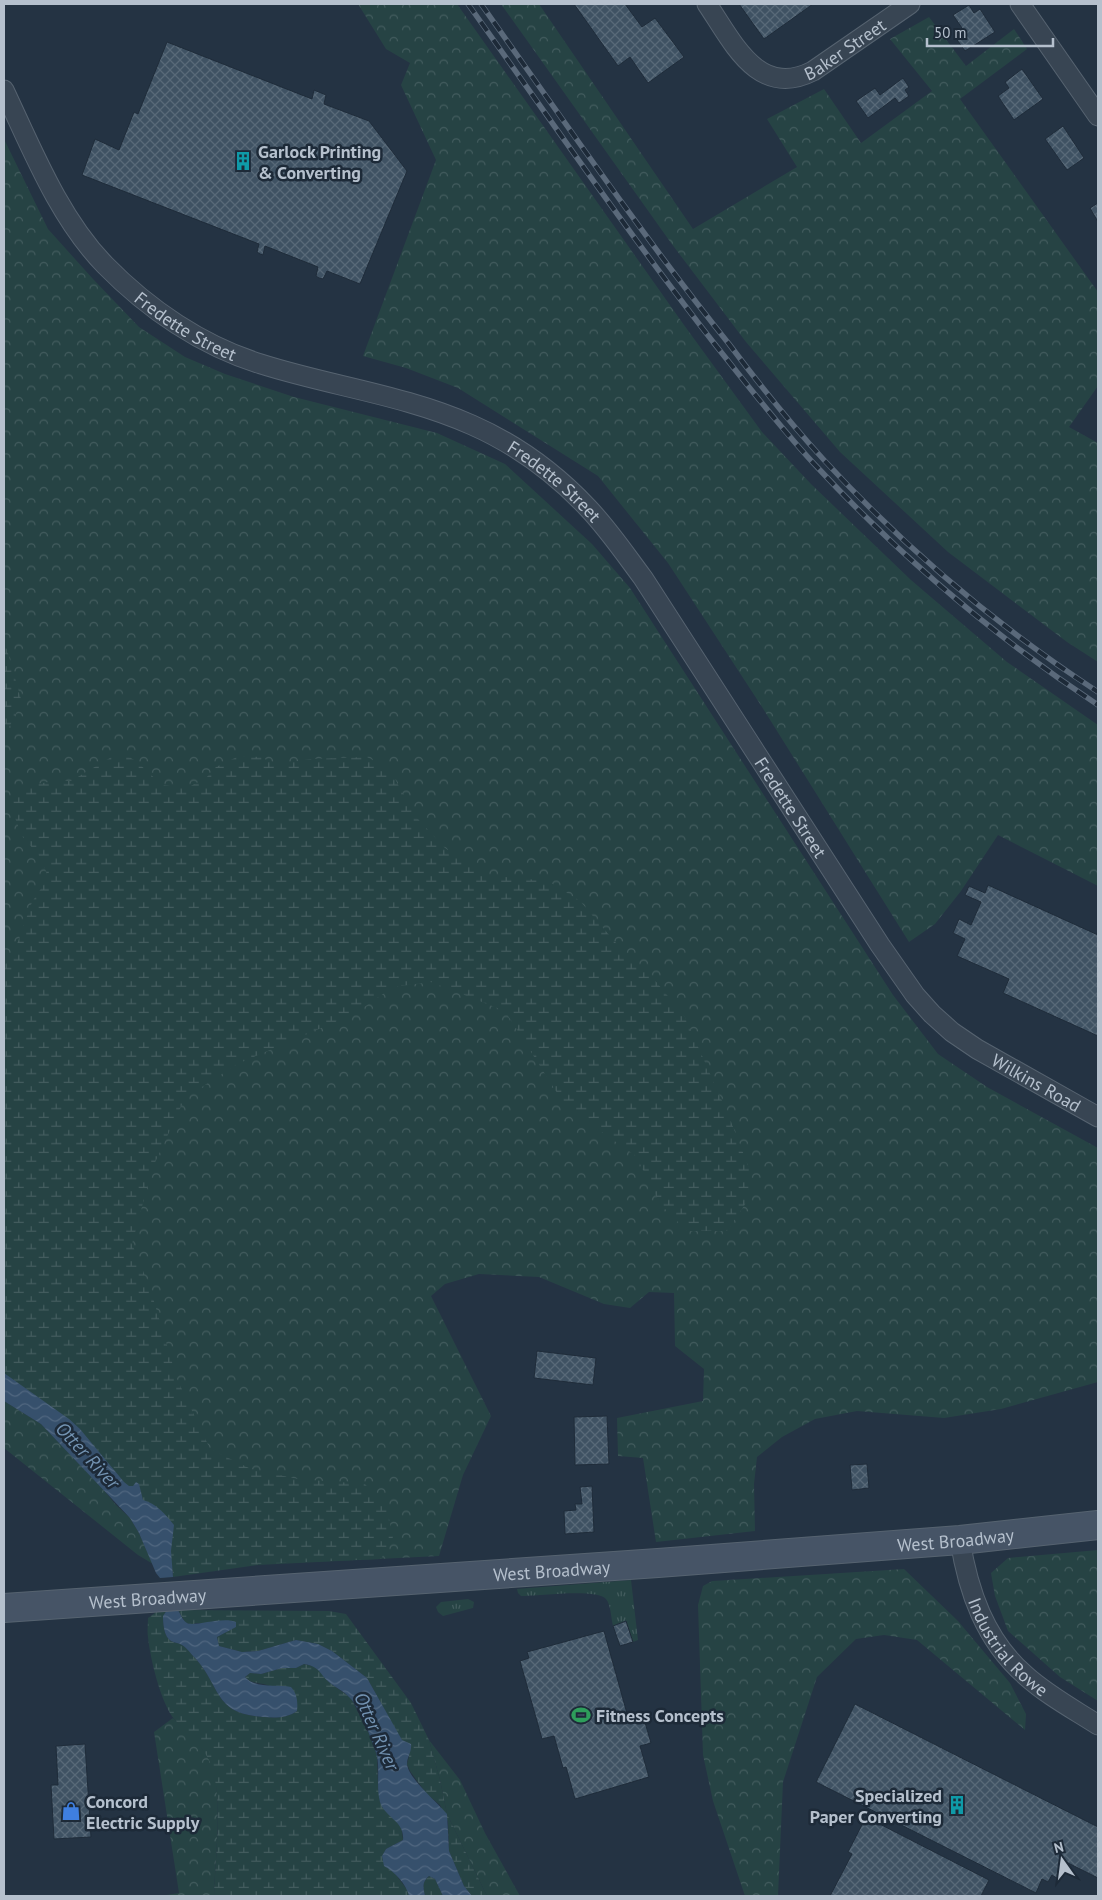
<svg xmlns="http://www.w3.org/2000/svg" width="1102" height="1900" font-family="'PT Sans',sans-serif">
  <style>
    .grass { fill: url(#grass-tufts) }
    .forest { fill: url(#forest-crowns) }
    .wetland { fill: url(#wetland-marsh) }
    .water { fill: url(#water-waves) }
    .building { fill: url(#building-cross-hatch); stroke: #1f2c3a }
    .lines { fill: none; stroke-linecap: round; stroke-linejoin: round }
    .minor-casing { stroke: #566370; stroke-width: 21 }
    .secondary-casing { stroke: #566370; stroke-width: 30 }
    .minor { stroke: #384553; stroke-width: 19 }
    .secondary { stroke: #465466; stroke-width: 28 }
    .rail-casing { stroke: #5a697a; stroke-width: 5.5 }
    .rail { stroke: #1d2a38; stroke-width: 4; stroke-dasharray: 11; stroke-linecap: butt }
    .labels { text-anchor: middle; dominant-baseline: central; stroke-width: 5; stroke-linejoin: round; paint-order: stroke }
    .street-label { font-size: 18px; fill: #b5c0cd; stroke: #1d2a38 }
    .poi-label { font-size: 18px; font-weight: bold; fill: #b5c0cd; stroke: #1d2a38; text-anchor: start }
    .water-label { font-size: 19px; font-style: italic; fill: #7393b2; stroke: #1d2a38 }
  </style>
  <defs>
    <pattern id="grass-tufts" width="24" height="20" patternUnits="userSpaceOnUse" patternTransform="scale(1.25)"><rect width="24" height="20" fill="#264344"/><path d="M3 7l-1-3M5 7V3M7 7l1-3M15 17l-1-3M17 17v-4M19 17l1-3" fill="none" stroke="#435c5e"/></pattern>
    <pattern id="forest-crowns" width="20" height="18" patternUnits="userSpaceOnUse" patternTransform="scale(1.25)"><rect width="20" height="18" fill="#264344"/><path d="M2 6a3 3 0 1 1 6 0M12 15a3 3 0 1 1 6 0" fill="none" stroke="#435c5e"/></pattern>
    <pattern id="wetland-marsh" width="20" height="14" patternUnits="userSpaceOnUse" patternTransform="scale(1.25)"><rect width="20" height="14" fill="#264344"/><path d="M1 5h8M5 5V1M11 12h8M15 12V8" fill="none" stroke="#435c5e"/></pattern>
    <pattern id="water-waves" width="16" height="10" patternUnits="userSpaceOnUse" patternTransform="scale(1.25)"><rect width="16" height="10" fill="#36506c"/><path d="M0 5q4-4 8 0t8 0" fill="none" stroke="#516780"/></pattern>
    <pattern id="building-cross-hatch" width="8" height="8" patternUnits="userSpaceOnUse" patternTransform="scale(1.25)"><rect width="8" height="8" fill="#3f5263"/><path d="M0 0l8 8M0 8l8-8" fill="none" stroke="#586978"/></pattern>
  </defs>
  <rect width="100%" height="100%" fill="#243343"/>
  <g class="grass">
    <path d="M 631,1580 L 638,1640 L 633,1642 L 626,1621 L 613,1626 C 611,1618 611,1605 606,1599 C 597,1588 537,1596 521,1596 L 518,1593 L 517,1589 Z"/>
    <path d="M 468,1599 L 474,1602 L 473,1608 L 443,1616 L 438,1612 L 436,1607 L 441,1602 Z"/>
  </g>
  <g class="forest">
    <path d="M 358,4 L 457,4 L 684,325 L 762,432 L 811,484 L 911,580 L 1007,662 L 1098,725 L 1098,886 L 998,835 L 961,891 L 935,924 L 909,942 L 762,707 L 668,563 L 598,476 L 458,388 L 406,368 L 363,356 L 436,160 L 401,85 L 410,63 L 386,49 Z"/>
    <path d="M 501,4 L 539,4 L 693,229 L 797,167 L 767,119 L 824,89 L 861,143 L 932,91 L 890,39 L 929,17 L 966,66 L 1014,29 L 1027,49 L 960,99 L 1098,292 L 1098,386 L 1069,427 L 1098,443 L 1098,662 L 1067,642 L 948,552 L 840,452 L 746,342 L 671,243 Z"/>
    <path d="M 4,139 L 48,229 L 93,279 L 139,327 L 185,357 L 225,374 L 294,397 L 437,433 L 505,464 L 592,544 L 630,588 L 893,995 L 938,1054 L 987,1087 L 1098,1148 L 1098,1382 L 1001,1409 L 944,1418 L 857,1411 L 815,1419 L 782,1437 L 757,1457 L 754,1484 L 755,1531 L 656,1542 L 643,1458 L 618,1456 L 617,1418 L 703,1401 L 704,1369 L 675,1346 L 674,1293 L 649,1292 L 630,1308 L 604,1304 L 539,1277 L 479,1274 L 445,1284 L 431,1296 L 491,1416 L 463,1475 L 439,1556 L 258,1565 L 135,1403 L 4,1130 Z"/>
    <path d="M 4,1401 L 41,1424 L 102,1488 L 116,1505 L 130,1518 L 139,1533 L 153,1564 L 138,1555 L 4,1448 Z"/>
    <path d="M 1098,1550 L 1098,1701 L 1060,1677 L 1008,1631 L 995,1596 L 991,1573 L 1008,1558 Z"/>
    <path d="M 904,1569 L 958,1621 L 1010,1683 L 1026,1714 L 1025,1730 L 917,1640 L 884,1635 L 856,1639 L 817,1677 L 783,1782 L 778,1896 L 745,1896 L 713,1801 L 703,1755 L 698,1605 L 703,1586 L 712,1581 Z"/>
    <path d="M 173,1718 C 187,1732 204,1746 212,1765 C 223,1795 215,1863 214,1896 L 160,1896 L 179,1893 L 154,1732 Z"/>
    <path d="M 429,1740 L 460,1780 L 485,1833 L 520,1896 L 487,1896 L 447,1814 L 440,1780 Z"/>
  </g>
  <g class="wetland">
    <path d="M 4,639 L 21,699 L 14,719 L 4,735 Z"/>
    <path d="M 120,752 L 136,761 L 162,785 L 187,788 L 206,778 L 216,767 L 239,756 L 261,757 L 276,765 L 310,759 L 367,757 L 384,766 L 395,779 L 415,816 L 445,848 L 484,875 L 548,881 L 580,901 L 616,943 L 653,978 L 685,1017 L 730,1119 L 749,1168 L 748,1200 L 727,1231 L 687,1231 L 660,1204 L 636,1156 L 566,1107 L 505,1011 L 431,982 L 393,987 L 354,1014 L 237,1064 L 185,1098 L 152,1169 L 132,1244 L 150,1288 L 177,1379 L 210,1449 L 251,1469 L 298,1479 L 365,1484 L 387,1509 L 393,1537 L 381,1559 L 258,1564 L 258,1565 L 173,1577 L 172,1568 L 146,1519 L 4,1387 L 4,964 L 11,961 L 32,902 L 44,884 L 47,874 L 41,858 L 22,836 L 12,810 L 12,797 L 26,786 L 54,781 L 71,781 Z"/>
    <path d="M 159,1610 L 167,1610 L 163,1617 C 163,1624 164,1637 171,1641 C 175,1643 179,1643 182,1645 C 187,1648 191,1654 196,1659 C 222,1689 214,1714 264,1717 C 276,1718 287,1718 297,1711 C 290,1705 275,1687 267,1685 C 259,1682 251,1684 245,1677 L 250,1673 L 261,1674 L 282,1668 L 296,1668 L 304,1664 L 313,1666 L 321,1672 L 330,1683 L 351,1698 L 369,1734 L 377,1756 L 378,1787 L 381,1803 L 401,1826 L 403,1840 L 386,1849 L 382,1856 L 408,1891 L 409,1896 L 214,1896 C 215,1860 223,1801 212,1767 C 205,1747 188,1735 175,1720 C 161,1704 150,1658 148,1637 C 147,1631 148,1624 148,1618 Z"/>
    <path d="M 178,1610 L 329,1611 L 346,1614 L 411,1703 L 429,1740 L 440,1780 L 447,1814 L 487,1896 L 472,1896 L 464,1886 L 449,1851 L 448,1822 L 440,1805 L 426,1793 L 410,1771 L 407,1764 L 409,1757 L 407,1742 L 402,1741 L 367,1678 L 332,1651 L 318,1644 L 296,1640 L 258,1651 L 242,1652 L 219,1646 L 217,1637 L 235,1627 L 196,1623 L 191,1625 L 185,1622 Z"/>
    <path d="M 429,1876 L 435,1879 L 443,1896 L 425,1896 C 423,1887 422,1882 429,1876 Z"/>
  </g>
  <g class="water">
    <path d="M 4,1373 L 69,1419 L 80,1429 L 124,1482 L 129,1486 L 133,1486 L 136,1482 L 139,1484 L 143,1500 C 157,1504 165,1514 174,1525 L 171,1551 L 173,1577 L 160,1578 L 156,1573 L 139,1533 L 130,1518 L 41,1424 L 4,1401 Z"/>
    <path d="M 167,1610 L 178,1610 C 181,1615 183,1621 187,1623 C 194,1627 223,1616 236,1622 L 236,1627 L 217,1637 L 219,1646 L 242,1652 L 258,1651 L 296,1640 L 318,1644 L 332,1651 L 367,1678 L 402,1740 L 411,1744 C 412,1752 407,1757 407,1764 C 408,1778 438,1803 447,1814 L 449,1851 L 464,1886 L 472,1896 L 443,1896 L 435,1879 L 429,1876 C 422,1882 423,1887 425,1896 L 409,1896 C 406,1884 395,1872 384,1866 L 382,1856 L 386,1849 L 403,1840 C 405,1821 385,1818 380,1802 C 376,1787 380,1771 377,1756 C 374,1744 358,1704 349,1697 C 344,1691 336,1688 330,1683 C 319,1674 321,1667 304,1664 L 296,1668 L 282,1668 L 261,1674 L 250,1673 L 245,1677 C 255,1689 277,1684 291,1687 C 297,1694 298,1701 297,1711 C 287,1718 276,1718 264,1717 C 214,1714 222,1689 196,1659 C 191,1654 187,1648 182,1645 C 179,1643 175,1643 171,1641 C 164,1637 163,1624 163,1616 Z"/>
  </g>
  <g class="building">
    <path d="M 574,4 L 625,4 L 642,27 L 655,18 L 684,57 L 648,83 L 630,57 L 618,66 Z"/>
    <path d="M 739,4 L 813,4 L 764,39 Z"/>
    <path d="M 969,5 L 974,13 L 980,9 L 995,32 L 965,51 L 955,37 L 964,31 L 953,15 Z"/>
    <path d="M 167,42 L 312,99 L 314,90 L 326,95 L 324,104 L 369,121 L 407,171 L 360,284 L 327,271 L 323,279 L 319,278 L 316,276 L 318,267 L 265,246 L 263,255 L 260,254 L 257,252 L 259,244 L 82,175 L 95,139 L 119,150 L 134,112 L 138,114 Z"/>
    <path d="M 1022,69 L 1043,99 L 1014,120 L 998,96 L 1009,88 L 1005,82 Z"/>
    <path d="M 903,78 L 909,87 L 905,90 L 909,96 L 899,103 L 895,98 L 868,118 L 856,101 L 875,88 L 880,95 Z"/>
    <path d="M 1063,126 L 1084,158 L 1067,170 L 1045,139 Z"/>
    <path d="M 1098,203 L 1098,222 L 1090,208 Z"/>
    <path d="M 988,885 L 1098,935 L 1098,1036 L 1003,993 L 1009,979 L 957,956 L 965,939 L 953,933 L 959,919 L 971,925 L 981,902 L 965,895 L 969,886 L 985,893 Z"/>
    <path d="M 537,1351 L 596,1358 L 593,1385 L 534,1378 Z"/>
    <path d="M 607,1416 L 609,1464 L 575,1465 L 574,1417 Z"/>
    <path d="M 867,1464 L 869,1488 L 852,1490 L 850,1465 Z"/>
    <path d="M 592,1486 L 594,1532 L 565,1534 L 564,1511 L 576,1510 L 575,1504 L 582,1504 L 580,1487 Z"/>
    <path d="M 626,1621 L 633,1642 L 620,1646 L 613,1626 Z"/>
    <path d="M 604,1631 L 628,1717 L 642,1712 L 651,1743 L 640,1746 L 649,1777 L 575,1799 L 566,1767 L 563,1768 L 554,1736 L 542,1739 L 520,1661 L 529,1658 L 527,1652 Z"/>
    <path d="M 855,1704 L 1098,1827 L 1098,1878 L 1066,1862 L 1058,1879 L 1052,1875 L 1048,1882 L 1042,1879 L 1036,1893 L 816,1782 Z"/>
    <path d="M 85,1744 L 91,1837 L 54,1839 L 51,1785 L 58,1785 L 56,1746 Z"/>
    <path d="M 866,1817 L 989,1880 L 981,1896 L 830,1896 L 852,1854 L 848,1852 Z"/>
  </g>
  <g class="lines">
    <g class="minor-casing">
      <g id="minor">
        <path id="s1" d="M 707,4 C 733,42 758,99 813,71 L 910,4"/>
        <path d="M 1020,4 L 1098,116"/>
        <path id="s2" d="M 4,90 C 32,149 59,218 105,265 C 148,309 202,346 261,364 C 330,386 405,395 472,425 C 515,444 556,474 588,508 C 609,530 625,554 643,578 L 880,945 L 915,995 L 932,1014 L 952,1032 L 977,1049 L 1098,1117"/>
        <path id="s3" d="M 960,1540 C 968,1591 985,1640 1025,1675 C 1047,1695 1073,1709 1098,1725"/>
      </g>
    </g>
    <g class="secondary-casing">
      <g id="secondary">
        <path id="s4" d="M 4,1608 L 658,1563 L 960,1540 L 1098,1525"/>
      </g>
    </g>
    <use href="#minor" class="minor"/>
    <use href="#secondary" class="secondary"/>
    <g class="rail-casing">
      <g id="rail">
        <path d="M 468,4 C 550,119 630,236 717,347 C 750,388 782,430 818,468 C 902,558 995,637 1098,705"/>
        <path d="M 481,4 C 562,118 641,234 729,344 C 759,384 790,423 824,460 C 905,548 998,627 1098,692"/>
      </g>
    </g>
    <use href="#rail" class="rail"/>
  </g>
  <defs>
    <g id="building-bare" transform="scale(1.5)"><path d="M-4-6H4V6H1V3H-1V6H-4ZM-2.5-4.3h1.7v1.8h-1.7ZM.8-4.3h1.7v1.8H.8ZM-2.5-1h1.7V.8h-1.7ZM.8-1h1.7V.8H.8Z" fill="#0f9aa8" stroke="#1d2a38" stroke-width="2.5" paint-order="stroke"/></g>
    <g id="stadium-bare" transform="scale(1.5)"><path d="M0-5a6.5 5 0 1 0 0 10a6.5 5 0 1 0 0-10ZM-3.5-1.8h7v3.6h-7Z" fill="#2e9e5b" stroke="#1d2a38" stroke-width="2.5" paint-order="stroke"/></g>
    <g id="shop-bare" transform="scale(1.5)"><path d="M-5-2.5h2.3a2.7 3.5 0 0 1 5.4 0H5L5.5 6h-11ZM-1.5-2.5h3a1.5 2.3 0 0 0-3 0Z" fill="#3f7fe0" stroke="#1d2a38" stroke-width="2.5" paint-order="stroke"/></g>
  </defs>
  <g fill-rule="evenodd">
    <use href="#building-bare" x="243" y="161"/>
    <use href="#stadium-bare" x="581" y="1715"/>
    <use href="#building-bare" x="957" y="1805"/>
    <use href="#shop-bare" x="71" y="1811"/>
  </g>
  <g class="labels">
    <g class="street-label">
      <text stroke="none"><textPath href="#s1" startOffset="180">Baker Street</textPath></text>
      <text stroke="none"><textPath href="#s2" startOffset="305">Fredette Street</textPath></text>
      <text stroke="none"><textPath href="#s2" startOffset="710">Fredette Street</textPath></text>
      <text stroke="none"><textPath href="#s2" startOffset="1115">Fredette Street</textPath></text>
      <text stroke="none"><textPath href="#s2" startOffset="1491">Wilkins Road</textPath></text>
      <text stroke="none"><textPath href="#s4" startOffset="954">West Broadway</textPath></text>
      <text stroke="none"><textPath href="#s4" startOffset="549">West Broadway</textPath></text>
      <text stroke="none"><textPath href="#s4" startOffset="144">West Broadway</textPath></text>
      <text stroke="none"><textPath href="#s3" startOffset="120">Industrial Rowe</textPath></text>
    </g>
    <g class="poi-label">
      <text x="258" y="151">Garlock Printing<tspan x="258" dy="21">&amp; Converting</tspan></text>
      <text x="596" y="1715">Fitness Concepts</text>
      <text x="942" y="1795" text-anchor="end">Specialized<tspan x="942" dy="21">Paper Converting</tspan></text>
      <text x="86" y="1801">Concord<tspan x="86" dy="21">Electric Supply</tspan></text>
    </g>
    <g class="water-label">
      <text transform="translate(88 1455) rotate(47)">Otter River</text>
      <text transform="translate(377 1731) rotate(66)">Otter River</text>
    </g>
  </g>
  <rect width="1102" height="1900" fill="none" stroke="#b5c0cd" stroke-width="10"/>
  <g transform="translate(1062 1860) rotate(346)" stroke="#1d2a38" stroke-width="4" paint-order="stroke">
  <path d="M0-4L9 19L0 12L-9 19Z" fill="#b5c0cd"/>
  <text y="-8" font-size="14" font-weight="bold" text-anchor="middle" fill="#b5c0cd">N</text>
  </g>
  <path d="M927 38v8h126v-8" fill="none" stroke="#b5c0cd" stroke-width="2.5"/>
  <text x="934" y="38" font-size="15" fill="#b5c0cd" stroke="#1d2a38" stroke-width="4" paint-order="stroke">50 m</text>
</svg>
